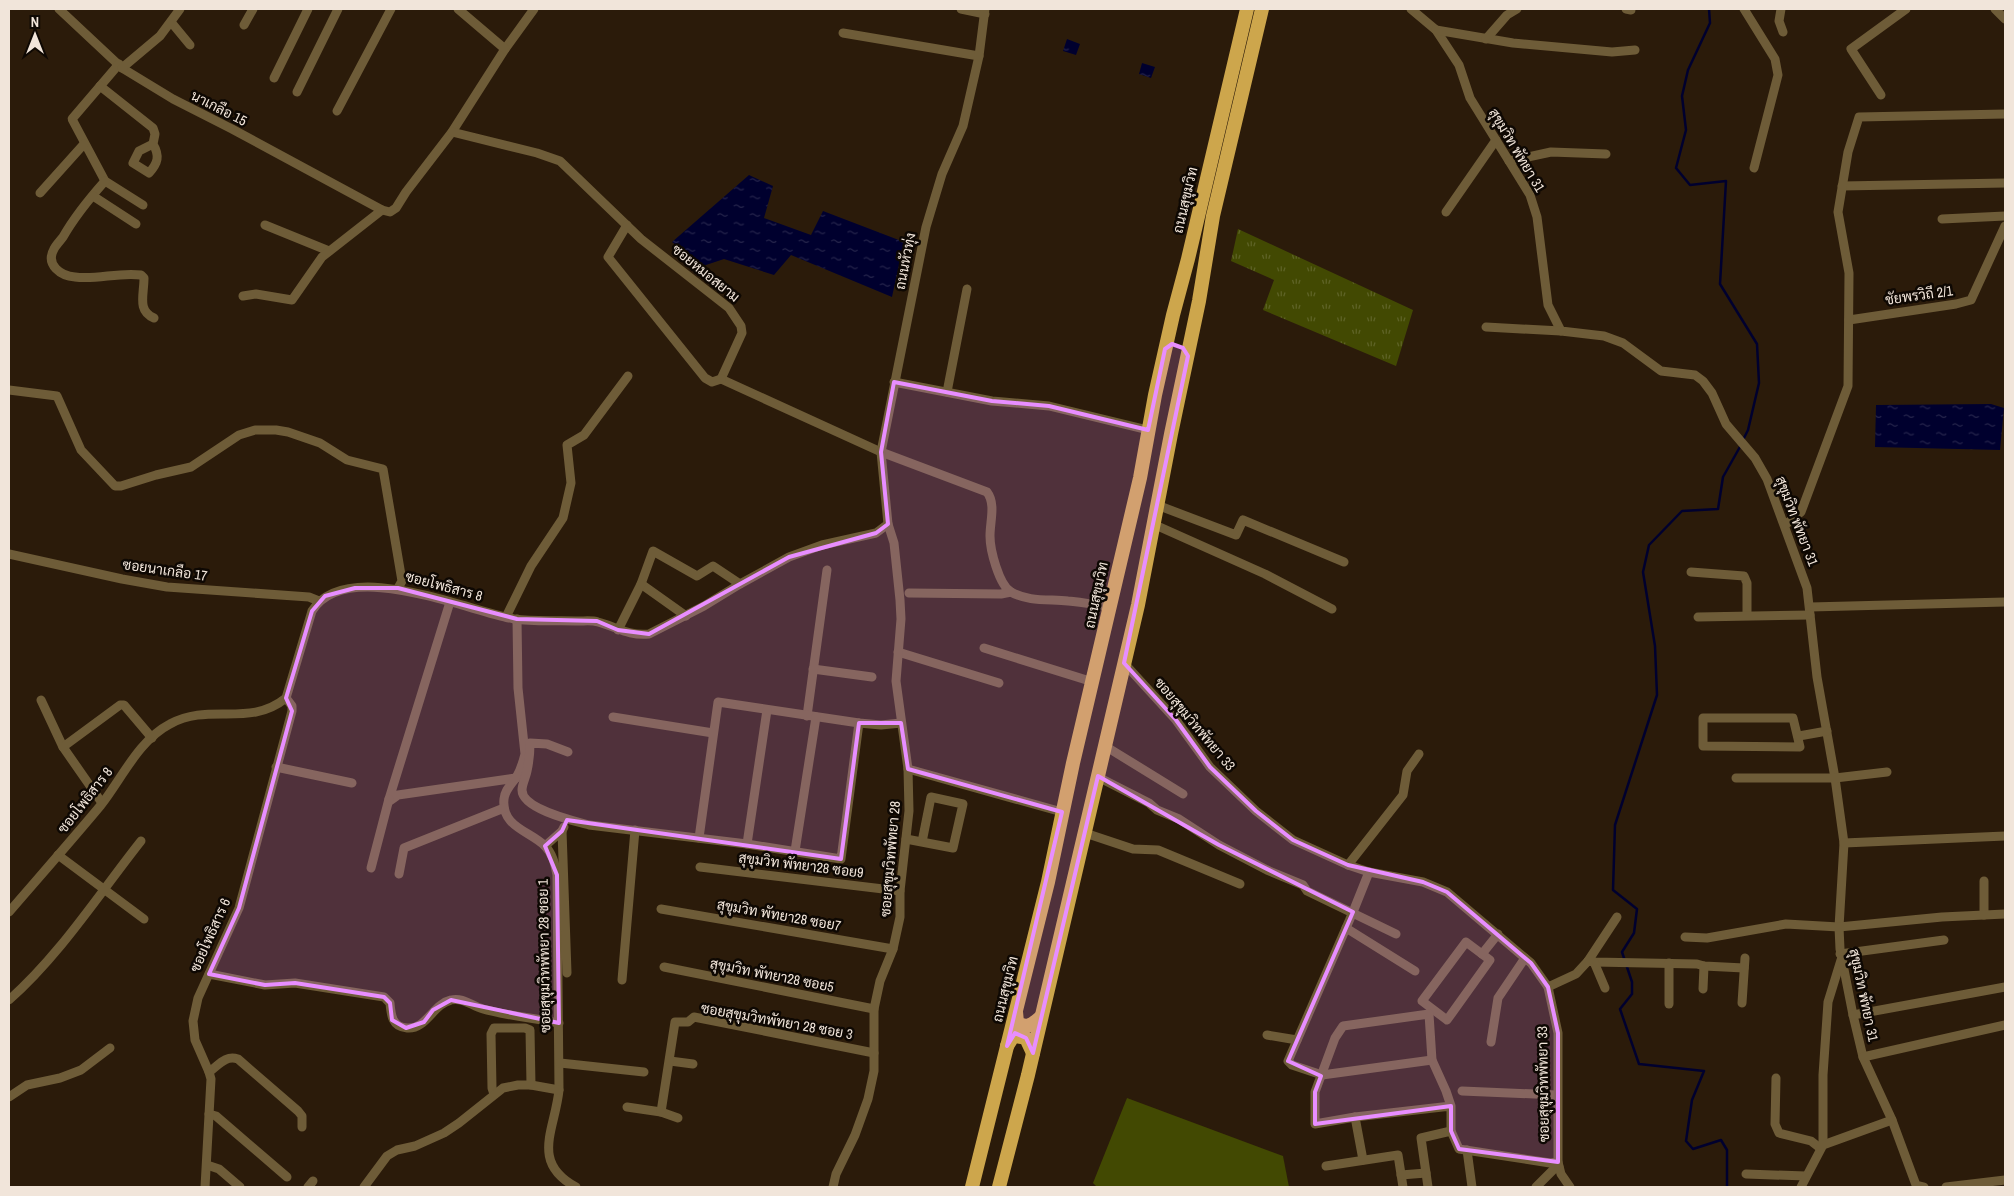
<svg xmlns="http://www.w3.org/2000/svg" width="2014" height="1196" font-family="'Archivo Narrow',Sarabun,sans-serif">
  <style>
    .grass { fill: url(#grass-tufts) }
    .green { fill: #424902 }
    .water { fill: url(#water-ripples) }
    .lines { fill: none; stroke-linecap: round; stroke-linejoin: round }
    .stream { stroke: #00002e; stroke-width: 2.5 }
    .minor { stroke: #6e5c38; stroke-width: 9 }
    .trunk { stroke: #cda64c; stroke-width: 14 }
    .marked { fill: #e88eff; fill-opacity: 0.2; stroke: #e88eff; stroke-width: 4; stroke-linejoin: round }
    .labels { text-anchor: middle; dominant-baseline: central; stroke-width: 5; stroke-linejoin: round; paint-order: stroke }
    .street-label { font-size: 14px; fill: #f1e5da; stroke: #0e0803 }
  </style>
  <defs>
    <pattern id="grass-tufts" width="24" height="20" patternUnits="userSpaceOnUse" patternTransform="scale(1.25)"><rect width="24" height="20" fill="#424902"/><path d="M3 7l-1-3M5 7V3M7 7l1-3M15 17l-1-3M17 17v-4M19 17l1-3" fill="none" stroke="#5e6326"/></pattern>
    <pattern id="water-ripples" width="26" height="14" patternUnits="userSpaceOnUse" patternTransform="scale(1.25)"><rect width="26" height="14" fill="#00002e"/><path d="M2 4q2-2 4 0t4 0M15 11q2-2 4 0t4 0" fill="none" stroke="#26254c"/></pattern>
  </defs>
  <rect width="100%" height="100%" fill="#2b1b0a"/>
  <path class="grass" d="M 1238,229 L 1413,310 L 1396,366 L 1263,310 L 1274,280 L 1231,261 Z"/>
  <path class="green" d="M 1127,1098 L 1283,1156 L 1289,1187 L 1097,1187 L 1093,1183 Z"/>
  <g class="water">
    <path d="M 1067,39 L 1080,44 L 1076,55 L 1063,51 Z"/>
    <path d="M 1142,63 L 1155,67 L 1151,78 L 1139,74 Z"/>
    <path d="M 749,175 L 773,186 L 764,218 L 811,235 L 823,211 L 904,242 L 892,297 L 791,255 L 774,275 L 724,259 L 703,266 L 672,242 Z"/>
    <path d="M 1991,404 L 2004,408 L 2000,450 L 1875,447 L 1876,405 Z"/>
  </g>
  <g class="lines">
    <g class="stream">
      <path d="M 1709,9 L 1710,23 L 1688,70 L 1682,96 L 1686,130 L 1676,168 L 1690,185 L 1726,181 L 1720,284 L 1757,344 L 1759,383 L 1748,430 L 1743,440"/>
      <path d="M 1727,1187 L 1727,1150 L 1721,1140 L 1693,1149 L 1686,1141 L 1692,1100 L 1704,1071 L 1639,1064 L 1620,1009 L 1632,994 L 1632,982 L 1622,952 L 1634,933 L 1637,909 L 1613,890 L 1615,825 L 1657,695 L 1655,646 L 1643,572 L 1649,545 L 1682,511 L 1718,509 L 1723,477 L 1741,445"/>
    </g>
    <g class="minor">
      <path d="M 59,9 L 122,68 L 173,99 L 232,129 L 382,210 L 390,212 L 396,208 L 406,192 L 452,132 L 505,49 L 534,9"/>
      <path d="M 458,9 L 505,49"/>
      <path d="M 961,9 L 985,14"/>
      <path d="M 1411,9 L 1436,30 L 1459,65 L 1470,98 L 1530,195 L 1537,217 L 1548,305 L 1561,331 L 1604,336 L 1623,343 L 1661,371 L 1695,375 L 1703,381 L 1712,393 L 1726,424 L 1755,458 L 1767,479 L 1807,588 L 1817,677 L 1835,778 L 1844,843 L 1839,927 L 1840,949 L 1853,1015 L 1863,1057 L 1892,1120 L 1916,1185 L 1924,1187"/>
      <path d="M 1626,9 L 1631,10"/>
      <path d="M 1744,9 L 1775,59 L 1778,75 L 1754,168"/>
      <path d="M 1781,9 L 1779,21 L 1783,32"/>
      <path d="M 1995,9 L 2005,19"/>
      <path d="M 171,22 L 190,45"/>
      <path d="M 244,25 L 253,9"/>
      <path d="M 1436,30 L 1513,43 L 1612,52 L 1635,50"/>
      <path d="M 843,33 L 979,56"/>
      <path d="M 1486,39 L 1507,15 L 1517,9"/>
      <path d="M 119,64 L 72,119 L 105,181 L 143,205"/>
      <path d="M 122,68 L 160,36 L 180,9"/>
      <path d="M 274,78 L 308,9"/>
      <path d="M 100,86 L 153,128 L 155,134 L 153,144 L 139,151 L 133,163 L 149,173 C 158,163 160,156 153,144"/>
      <path d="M 297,92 L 338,9"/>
      <path d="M 1881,95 L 1851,49 L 1906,9"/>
      <path d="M 337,111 L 391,9"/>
      <path d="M 452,132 L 537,153 L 560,161 L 641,239 L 729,308 L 741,326 L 742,333 L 721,379 L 881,452 L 987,492 C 996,504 990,521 990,536 C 990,550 999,585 1011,592 C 1028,602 1050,599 1068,601 C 1082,602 1096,605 1110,607"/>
      <path d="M 1509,161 L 1551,152 L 1606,154"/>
      <path d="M 105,181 C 89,199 75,216 63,237 C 60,241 56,245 54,249 C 45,265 61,276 75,277 C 97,280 118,272 141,275 L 144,278 C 144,295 137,311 154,318"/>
      <path d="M 1842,186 L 2005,183"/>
      <path d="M 40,193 L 84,144"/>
      <path d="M 93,196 L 136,224"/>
      <path d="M 1446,212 L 1496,140"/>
      <path d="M 1942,219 L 2005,216"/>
      <path d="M 265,225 L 329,251"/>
      <path d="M 627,225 L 608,257 L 705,378 L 712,382 L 721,379"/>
      <path d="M 243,296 L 256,294 L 292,300 L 322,257 L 382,210"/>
      <path d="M 1849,320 L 1956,304 L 1971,300 L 2005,226"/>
      <path d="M 1486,327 L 1561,331"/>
      <path d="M 894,382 L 992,401 L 1049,406 L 1148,430"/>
      <path d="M 9,390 L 57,396 L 81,450 L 115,486 L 121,486 L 156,475 L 191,467 L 239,435 L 255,430 L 276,430 L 288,432 L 320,443 L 347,460 L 383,469 L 402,581 L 398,588"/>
      <path d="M 947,392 L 967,289"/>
      <path d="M 1157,505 L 1236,535 L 1243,520 L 1344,562"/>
      <path d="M 1153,524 L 1265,574 L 1332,609"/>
      <path d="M 1785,525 L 1801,512 L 1848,386 L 1849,273 L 1838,212 L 1848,152 L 1859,117 L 2005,114"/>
      <path d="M 9,554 L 122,579 L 167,587 L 309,597 L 319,601"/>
      <path d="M 1691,572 L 1744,576 L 1747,583 L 1747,615"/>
      <path d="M 641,584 L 686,616"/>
      <path d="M 909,593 L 1001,594 L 1011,592"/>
      <path d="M 450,602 L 389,799 L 391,800 L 398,795 L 516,778"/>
      <path d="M 1810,607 L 2005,602"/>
      <path d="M 506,617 L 531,566 L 563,518 L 571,483 L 567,445 L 584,435 L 628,376"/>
      <path d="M 1698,617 L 1810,615"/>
      <path d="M 517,619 L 518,688 L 525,754 C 523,762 521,769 517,776 C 512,784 505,789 504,799 C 501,827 530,831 545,846 C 553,854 555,865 557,875 L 559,1090 C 555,1130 530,1162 576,1187"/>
      <path d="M 618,630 L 641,584 L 653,551 L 697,576 L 713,566 L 740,584"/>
      <path d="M 984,648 L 1093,682"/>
      <path d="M 898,652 L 999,683"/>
      <path d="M 1124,663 L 1176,720 L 1210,767 L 1256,811 L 1293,840 L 1348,865 L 1369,872 L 1423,882 L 1447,892 L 1531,963 L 1548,987 L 1558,1033 L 1558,1162 L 1561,1174 L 1570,1187"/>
      <path d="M 813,669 L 872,677"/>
      <path d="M 41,700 L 63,747 L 102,803"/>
      <path d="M 807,716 L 827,570"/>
      <path d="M 613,717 L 713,733"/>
      <path d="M 1703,718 L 1793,718 L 1800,747 L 1703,746 Z"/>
      <path d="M 1799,736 L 1827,731"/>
      <path d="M 1105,746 L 1183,794"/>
      <path d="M 63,747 L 120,705 L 124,705 L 152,738"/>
      <path d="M 568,752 L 547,744 L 530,743 C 530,753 529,762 527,771 C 526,777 522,784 522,790 C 522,809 574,821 589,825 L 747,844 L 841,859 L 859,723"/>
      <path d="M 276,767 L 352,783"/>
      <path d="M 908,769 L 1062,812"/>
      <path d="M 1098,777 L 1149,803 L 1157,810 L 1179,819 L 1219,845 L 1267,870 L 1303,885 L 1307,891 L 1396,934"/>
      <path d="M 1736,778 L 1835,778 L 1887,772"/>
      <path d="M 562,831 L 567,973"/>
      <path d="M 1085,833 L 1133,849 L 1158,850 L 1240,884"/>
      <path d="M 699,838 L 718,702 L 859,723 L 881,725 L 901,723"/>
      <path d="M 906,839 L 953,848 L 963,804 L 931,797 L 922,842"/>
      <path d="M 1844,843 L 2005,836"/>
      <path d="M 747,844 L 767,710"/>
      <path d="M 545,846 L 562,831 L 564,827"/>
      <path d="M 795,851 L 816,717"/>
      <path d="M 58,855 L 144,919"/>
      <path d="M 1348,865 L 1403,795 L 1407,771 L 1419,754"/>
      <path d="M 700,867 L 900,891"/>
      <path d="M 371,868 L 389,799"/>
      <path d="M 1369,872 L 1353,912 L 1288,1061 L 1292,1065 L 1322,1075 L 1432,1060"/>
      <path d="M 399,874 L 404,848 L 504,808"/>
      <path d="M 1984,881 L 1984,915"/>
      <path d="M 661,909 L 893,949"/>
      <path d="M 9,912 C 40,876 71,841 101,805 C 122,778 139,740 170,724 C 210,702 249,728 286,698 L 312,611 C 346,557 465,610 514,619 C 535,622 558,620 579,621 C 585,621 592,620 598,622 C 617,627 628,636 649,634 L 704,606 L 740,584 L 789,557 L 822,545 L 876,533 L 888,524"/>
      <path d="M 1346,928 L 1415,971"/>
      <path d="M 1685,937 L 1707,938 L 1786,924 L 1839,927 L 1942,917 L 2005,914"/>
      <path d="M 1466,942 L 1490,960 L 1447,1020 L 1422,1001 Z"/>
      <path d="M 1482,954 L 1498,934"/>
      <path d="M 1840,954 L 1944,940"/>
      <path d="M 1588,961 L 1594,962 L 1697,964 L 1704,966 L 1744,968"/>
      <path d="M 1594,962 L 1605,988"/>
      <path d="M 1669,963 L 1669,1004"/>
      <path d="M 664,967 L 874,1009"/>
      <path d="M 209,974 L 265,985 L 295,983 L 384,997 L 390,1003 C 391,1015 392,1027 407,1028 C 426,1030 433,1004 451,1000 C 463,997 472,1006 483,1009 C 508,1016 535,1018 559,1023"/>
      <path d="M 622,980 L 635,830"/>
      <path d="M 1548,987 L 1576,974 L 1588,961 L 1617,917"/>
      <path d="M 1703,989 L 1704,966"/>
      <path d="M 9,1000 C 60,955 99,894 141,841"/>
      <path d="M 1742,1003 L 1745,958"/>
      <path d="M 1853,1015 L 2005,987"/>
      <path d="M 1267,1035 L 1297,1040"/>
      <path d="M 1491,1042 L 1498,998 L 1525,958"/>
      <path d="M 1863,1057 L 2005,1025"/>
      <path d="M 670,1061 L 693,1064"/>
      <path d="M 560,1063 L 644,1072"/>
      <path d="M 209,1072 C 219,1065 225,1055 238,1059 L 298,1111 L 302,1116 L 302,1127"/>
      <path d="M 1776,1078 L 1775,1124 L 1779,1133 L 1811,1141 L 1820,1148"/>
      <path d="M 1462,1091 L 1557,1095"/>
      <path d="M 494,1094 L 492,1088 L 491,1034 L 494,1028 L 525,1028 L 530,1030 L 531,1085"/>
      <path d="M 9,1097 L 27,1085 L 60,1078 L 81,1070 L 110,1048"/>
      <path d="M 1451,1106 L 1355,1117 L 1315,1124 L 1315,1092 L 1335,1038 L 1343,1026 L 1429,1014 L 1432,1060 L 1446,1091 L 1451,1106 L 1451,1131 L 1459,1149 L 1550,1163 L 1558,1162"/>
      <path d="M 627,1107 L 661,1112 L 678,1118"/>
      <path d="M 661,1112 L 675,1022 L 688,1022 L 694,1017 L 874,1053"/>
      <path d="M 209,1114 L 216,1116 L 287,1177"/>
      <path d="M 1355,1117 L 1363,1160"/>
      <path d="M 1823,1145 L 1823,1075 L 1828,1002 L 1841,960"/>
      <path d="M 1467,1150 L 1472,1187"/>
      <path d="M 207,1165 L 219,1169 L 240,1187"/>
      <path d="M 1326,1166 L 1398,1155 L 1403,1187"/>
      <path d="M 1746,1174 L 1806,1176"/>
      <path d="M 1401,1175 L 1426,1173"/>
      <path d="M 205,1187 L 211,1079 L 209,1072 L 195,1040 L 193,1021 L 198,998 L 239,908 L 292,711 L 292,706 L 286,698"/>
      <path d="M 308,1187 L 313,1181"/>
      <path d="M 364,1187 L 387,1156 L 397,1150 L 415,1146 L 444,1133 L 459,1123 L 503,1088 L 518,1085 L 531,1085 L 559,1090"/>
      <path d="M 833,1187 L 836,1174 L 855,1135 L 868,1099 L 874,1071 L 874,1009 L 880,981 L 893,949 L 900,917 L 900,891 L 909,811 L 908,769 L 896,681 L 901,619 L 900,600 L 894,543 L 888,524 L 881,452 L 926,227 L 942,174 L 963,126 L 979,56 L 985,9"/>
      <path d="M 1428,1187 L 1421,1138 L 1451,1131"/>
      <path d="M 1536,1187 L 1553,1170 L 1559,1167"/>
      <path d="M 1801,1187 L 1823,1145 L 1892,1120"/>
      <path d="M 1946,1187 L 2005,1180"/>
    </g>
    <g class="trunk">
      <path d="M 1016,1012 L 1017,1022 C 1026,1030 1033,1024 1041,1017"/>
      <path d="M 1007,1046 L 1012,1038 L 1016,1036 L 1026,1038 L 1033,1053"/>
      <path d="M 972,1187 L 1048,882 L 1073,763 L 1140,478 L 1155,395 L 1173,315 L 1188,259 L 1247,9"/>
      <path d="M 999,1187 L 1028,1075 L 1138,605 L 1171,434 L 1199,301 L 1213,216 L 1262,9"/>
    </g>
  </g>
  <path class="marked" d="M 1172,344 L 1183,348 L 1188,356 L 1124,663 L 1176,720 L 1210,767 L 1256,811 L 1293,840 L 1348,865 L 1423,882 L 1447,892 L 1531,963 L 1548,987 L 1558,1033 L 1558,1162 L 1459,1149 L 1451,1131 L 1451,1106 L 1315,1124 L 1315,1092 L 1321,1076 L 1288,1061 L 1353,912 L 1219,845 L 1098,776 L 1033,1053 L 1026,1038 L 1015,1033 L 1007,1046 L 1062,812 L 908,769 L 901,723 L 859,723 L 841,859 L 567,820 L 562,831 L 545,846 L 557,875 L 559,1023 L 451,1000 L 433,1010 L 424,1022 L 406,1028 L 392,1020 L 390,1003 L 384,997 L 295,983 L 265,985 L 209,974 L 239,908 L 292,711 L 286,698 L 312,611 L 325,596 L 355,588 L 398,588 L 517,619 L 597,621 L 618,630 L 649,634 L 789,557 L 876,533 L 888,524 L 881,452 L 894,382 L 992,401 L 1049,406 L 1148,430 L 1165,349 Z"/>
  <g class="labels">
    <g class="street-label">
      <text transform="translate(219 108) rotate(27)">นาเกลือ 15</text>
      <text transform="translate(1517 150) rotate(59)">สุขุมวิท พัทยา 31</text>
      <text transform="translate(1185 200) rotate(-77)">ถนนสุขุมวิท</text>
      <text transform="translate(905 261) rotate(-79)">ถนนหัวทุ่ง</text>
      <text transform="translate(706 273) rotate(39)">ซอยหมอสยาม</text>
      <text transform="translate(1919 295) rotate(-8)">ชัยพรวิถี 2/1</text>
      <text transform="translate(1797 521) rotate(69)">สุขุมวิท พัทยา 31</text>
      <text transform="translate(165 570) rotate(8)">ซอยนาเกลือ 17</text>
      <text transform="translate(444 586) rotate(15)">ซอยโพธิสาร 8</text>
      <text transform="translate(1096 595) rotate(-78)">ถนนสุขุมวิท</text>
      <text transform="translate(1195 724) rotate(50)">ซอยสุขุมวิทพัทยา 33</text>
      <text transform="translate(85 800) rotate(-52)">ซอยโพธิสาร 8</text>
      <text transform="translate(890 859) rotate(-85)">ซอยสุขุมวิทพัทยา 28</text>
      <text transform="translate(801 865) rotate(7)">สุขุมวิท พัทยา28 ซอย9</text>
      <text transform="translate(779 915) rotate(10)">สุขุมวิท พัทยา28 ซอย7</text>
      <text transform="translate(210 935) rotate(-66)">ซอยโพธิสาร 6</text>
      <text transform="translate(544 956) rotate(-91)">ซอยสุขุมวิทพัทยา 28 ซอย 1</text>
      <text transform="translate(772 975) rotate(11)">สุขุมวิท พัทยา28 ซอย5</text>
      <text transform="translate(1005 989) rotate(-76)">ถนนสุขุมวิท</text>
      <text transform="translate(1864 995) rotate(78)">สุขุมวิท พัทยา 31</text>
      <text transform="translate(777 1021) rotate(10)">ซอยสุขุมวิทพัทยา 28 ซอย 3</text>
      <text transform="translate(1543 1084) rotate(-91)">ซอยสุขุมวิทพัทยา 33</text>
    </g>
  </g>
  <rect width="2014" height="1196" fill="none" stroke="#f1e5da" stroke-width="20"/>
  <g transform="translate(35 35)" stroke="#0e0803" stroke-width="4" paint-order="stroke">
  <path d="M0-4L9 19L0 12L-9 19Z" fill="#f1e5da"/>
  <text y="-8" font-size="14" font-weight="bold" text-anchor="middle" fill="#f1e5da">N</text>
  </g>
</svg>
